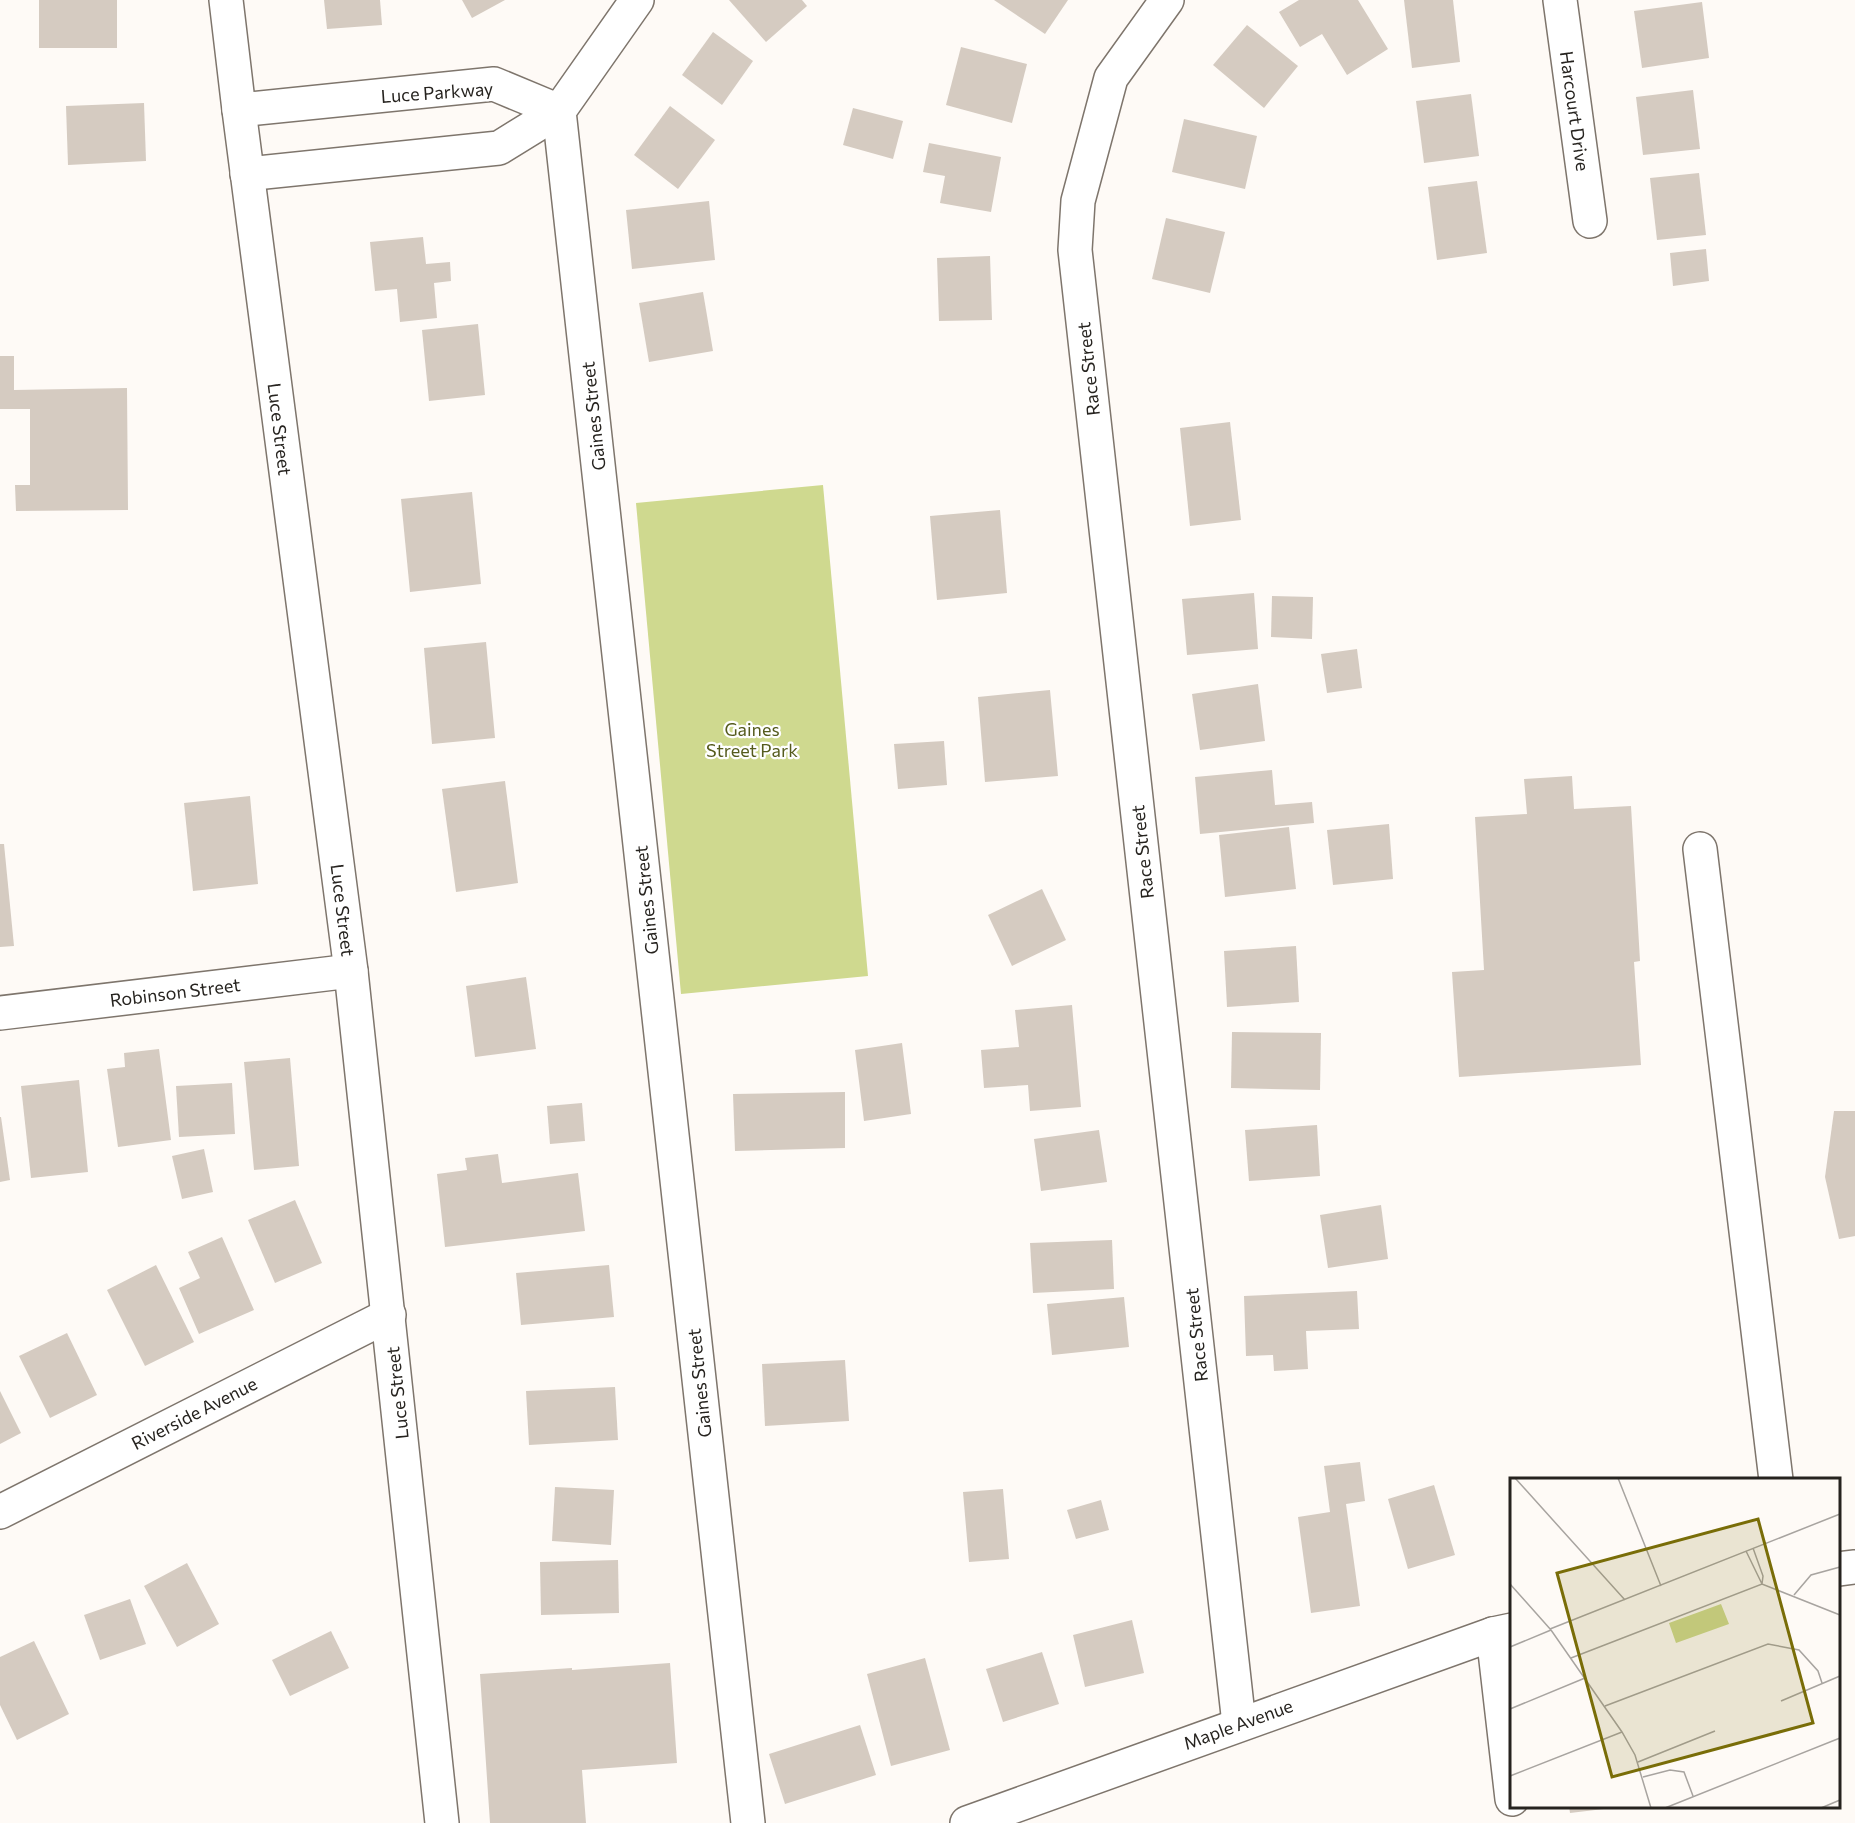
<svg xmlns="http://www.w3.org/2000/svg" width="1855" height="1823" font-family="Commissioner,sans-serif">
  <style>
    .green { fill: #cfd98f }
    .building { fill: #d5cbc1 }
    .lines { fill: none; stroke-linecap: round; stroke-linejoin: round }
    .minor-casing { stroke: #7e756c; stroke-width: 36 }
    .major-casing { stroke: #7e756c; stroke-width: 36 }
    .minor { stroke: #fff; stroke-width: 33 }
    .major { stroke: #fff; stroke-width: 33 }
    .labels { text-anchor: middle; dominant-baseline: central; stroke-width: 4.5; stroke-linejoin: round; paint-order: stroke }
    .street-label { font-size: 18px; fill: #26231f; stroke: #fff }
    .park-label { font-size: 18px; fill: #555b1d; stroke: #fff }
    .inset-road { fill: none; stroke: #a8a4a0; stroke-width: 1.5 }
    .view { fill: #796d08; fill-opacity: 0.15; stroke: #796d08; stroke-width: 3 }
    .inset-edge { fill: none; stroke: #26231f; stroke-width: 3 }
  </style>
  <rect width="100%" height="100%" fill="#fefaf6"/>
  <path class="green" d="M 823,485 L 868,976 L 681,994 L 636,503 Z"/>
  <g class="building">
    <rect x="39" y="0" width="78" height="48"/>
    <path d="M 324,0 L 380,0 L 382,25 L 327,29 Z"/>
    <path d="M 462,0 L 505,0 L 472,18 Z"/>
    <path d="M 729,0 L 802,0 L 807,6 L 766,42 Z"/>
    <path d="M 994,0 L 1068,0 L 1045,34 Z"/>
    <path d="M 1299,0 L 1358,0 L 1388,49 L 1347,75 L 1322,34 L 1300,47 L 1279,12 Z"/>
    <path d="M 1404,0 L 1453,0 L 1460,62 L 1412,68 Z"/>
    <path d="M 1702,2 L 1709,58 L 1642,68 L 1634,11 Z"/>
    <path d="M 1247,25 L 1298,66 L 1264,108 L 1213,65 Z"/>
    <path d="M 713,32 L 753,61 L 722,105 L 682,75 Z"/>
    <path d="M 961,47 L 1027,64 L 1012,123 L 946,105 Z"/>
    <path d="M 1693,90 L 1700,149 L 1643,155 L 1636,97 Z"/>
    <path d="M 1471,94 L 1479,156 L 1424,163 L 1416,101 Z"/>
    <path d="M 144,103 L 146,161 L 68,165 L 66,106 Z"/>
    <path d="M 670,106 L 715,140 L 678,189 L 634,155 Z"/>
    <path d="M 853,108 L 903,121 L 893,159 L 843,145 Z"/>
    <path d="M 1184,119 L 1257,136 L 1245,189 L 1172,172 Z"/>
    <path d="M 929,143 L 1001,157 L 991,212 L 940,203 L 945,176 L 923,172 Z"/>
    <path d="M 1699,173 L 1706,235 L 1657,240 L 1650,178 Z"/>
    <path d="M 1477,181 L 1487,253 L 1437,260 L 1428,187 Z"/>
    <path d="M 709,201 L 715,260 L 632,269 L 626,210 Z"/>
    <path d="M 1166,218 L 1225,232 L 1210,293 L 1152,279 Z"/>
    <path d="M 423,237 L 426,264 L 450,262 L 451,281 L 434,283 L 437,318 L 400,322 L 397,289 L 375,291 L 370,242 Z"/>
    <path d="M 1706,249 L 1709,281 L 1673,286 L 1670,253 Z"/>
    <path d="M 990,256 L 992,320 L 939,321 L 937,258 Z"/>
    <path d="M 703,292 L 713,351 L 649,362 L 639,303 Z"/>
    <path d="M 478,324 L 485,395 L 429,401 L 422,330 Z"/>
    <path d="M 0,356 L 14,356 L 14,390 L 127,388 L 128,510 L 16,511 L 15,485 L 30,485 L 30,409 L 0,409 Z"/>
    <path d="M 1230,422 L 1241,520 L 1190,526 L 1180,428 Z"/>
    <path d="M 472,492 L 481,584 L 410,592 L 401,499 Z"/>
    <path d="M 1000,510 L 1007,593 L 937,600 L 930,516 Z"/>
    <path d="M 1254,593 L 1258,649 L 1187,655 L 1182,599 Z"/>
    <path d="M 1272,596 L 1313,597 L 1312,639 L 1271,637 Z"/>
    <path d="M 486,642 L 495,738 L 432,744 L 424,648 Z"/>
    <path d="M 1357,649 L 1362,688 L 1327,693 L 1321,654 Z"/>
    <path d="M 1258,684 L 1265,741 L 1200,750 L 1192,694 Z"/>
    <path d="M 1050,690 L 1058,776 L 985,782 L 978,697 Z"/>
    <path d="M 944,741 L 947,785 L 898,789 L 894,744 Z"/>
    <path d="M 1272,770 L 1275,805 L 1312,802 L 1314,823 L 1200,834 L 1195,777 Z"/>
    <path d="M 1572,776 L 1574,809 L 1631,806 L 1640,961 L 1634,962 L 1641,1065 L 1459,1077 L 1452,972 L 1484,970 L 1475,817 L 1527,814 L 1524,779 Z"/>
    <path d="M 505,781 L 518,883 L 456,892 L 442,789 Z"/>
    <path d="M 250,796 L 258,884 L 193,891 L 184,803 Z"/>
    <path d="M 1389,824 L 1393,879 L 1333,885 L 1327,830 Z"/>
    <path d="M 1289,827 L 1296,889 L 1225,897 L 1219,835 Z"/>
    <path d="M 0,844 L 4,844 L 14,946 L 0,947 Z"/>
    <path d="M 1042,889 L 1066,940 L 1012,966 L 988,915 Z"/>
    <path d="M 1296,946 L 1299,1002 L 1227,1007 L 1224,951 Z"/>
    <path d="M 526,977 L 536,1049 L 475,1057 L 466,986 Z"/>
    <path d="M 1072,1005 L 1081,1107 L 1030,1111 L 1028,1085 L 984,1088 L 981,1050 L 1019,1047 L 1015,1010 Z"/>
    <path d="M 1232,1032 L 1321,1033 L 1320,1090 L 1231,1088 Z"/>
    <path d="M 902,1043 L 911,1114 L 864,1121 L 855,1050 Z"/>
    <path d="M 159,1049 L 171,1140 L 118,1147 L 107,1069 L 125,1067 L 124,1053 Z"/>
    <path d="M 290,1058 L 299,1166 L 254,1170 L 244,1062 Z"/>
    <path d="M 79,1080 L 88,1172 L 31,1178 L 21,1086 Z"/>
    <path d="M 232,1083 L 235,1134 L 179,1137 L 176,1086 Z"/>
    <path d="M 845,1092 L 845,1148 L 735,1151 L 733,1094 Z"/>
    <path d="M 582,1103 L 585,1141 L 550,1144 L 547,1106 Z"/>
    <path d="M 1834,1111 L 1855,1111 L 1855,1236 L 1839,1239 L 1825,1177 Z"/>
    <path d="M 0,1117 L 1,1117 L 10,1180 L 0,1182 Z"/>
    <path d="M 1317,1125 L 1320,1176 L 1249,1181 L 1245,1130 Z"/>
    <path d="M 1099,1130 L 1107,1182 L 1041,1191 L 1034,1139 Z"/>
    <path d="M 204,1149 L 213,1192 L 182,1199 L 172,1156 Z"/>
    <path d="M 498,1154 L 502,1183 L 578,1173 L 585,1231 L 445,1247 L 437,1174 L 467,1170 L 465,1158 Z"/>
    <path d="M 295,1200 L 322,1263 L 275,1283 L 248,1220 Z"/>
    <path d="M 1381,1205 L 1388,1259 L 1328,1268 L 1320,1215 Z"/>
    <path d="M 222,1237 L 254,1310 L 199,1334 L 179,1288 L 200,1278 L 188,1252 Z"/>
    <path d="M 1112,1240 L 1114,1289 L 1033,1293 L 1030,1243 Z"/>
    <path d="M 156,1265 L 194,1342 L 145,1366 L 107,1290 Z"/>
    <path d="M 609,1265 L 614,1317 L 521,1325 L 516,1273 Z"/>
    <path d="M 1357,1291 L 1359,1329 L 1306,1331 L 1308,1369 L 1274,1371 L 1273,1355 L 1246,1356 L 1244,1296 Z"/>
    <path d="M 1124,1297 L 1129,1347 L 1052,1355 L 1047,1304 Z"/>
    <path d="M 67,1333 L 97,1395 L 50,1418 L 19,1356 Z"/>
    <path d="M 845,1360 L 849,1421 L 765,1426 L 762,1364 Z"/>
    <path d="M 615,1387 L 618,1440 L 529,1445 L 526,1391 Z"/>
    <path d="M 0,1391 L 21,1433 L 0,1444 Z"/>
    <path d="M 1360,1462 L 1365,1501 L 1346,1504 L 1360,1606 L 1311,1613 L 1298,1517 L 1330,1512 L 1324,1466 Z"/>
    <path d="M 1434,1485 L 1455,1555 L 1408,1569 L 1388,1499 Z"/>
    <path d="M 555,1487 L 614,1490 L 611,1545 L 552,1541 Z"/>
    <path d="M 1003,1489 L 1009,1559 L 969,1562 L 963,1492 Z"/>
    <path d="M 1101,1500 L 1109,1530 L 1076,1539 L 1067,1510 Z"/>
    <path d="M 618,1560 L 619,1613 L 541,1615 L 540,1562 Z"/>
    <path d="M 187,1563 L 219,1624 L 177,1647 L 144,1586 Z"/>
    <path d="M 130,1599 L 146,1644 L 100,1660 L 84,1615 Z"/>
    <path d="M 1132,1620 L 1144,1673 L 1085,1687 L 1073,1635 Z"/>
    <path d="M 331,1631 L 349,1668 L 290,1696 L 272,1660 Z"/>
    <path d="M 34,1641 L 69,1714 L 17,1740 L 0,1705 L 0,1657 Z"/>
    <path d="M 1042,1652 L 1059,1704 L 1003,1722 L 986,1669 Z"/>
    <path d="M 925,1658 L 950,1750 L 891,1766 L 867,1674 Z"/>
    <path d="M 670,1663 L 677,1763 L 582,1770 L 586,1823 L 490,1823 L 480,1674 L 572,1668 L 572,1670 Z"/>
    <path d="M 860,1725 L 876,1775 L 785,1804 L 769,1754 Z"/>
    <path d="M 1569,1806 L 1612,1806 L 1612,1808 L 1570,1813 Z"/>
  </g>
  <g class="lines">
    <g class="minor-casing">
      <g id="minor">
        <path d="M 226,0 L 239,110 L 351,971 L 442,1823"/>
        <path d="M 637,0 L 559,111 L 748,1823"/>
        <path d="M 1167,0 L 1111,78 L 1078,201 L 1075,250 L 1239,1724"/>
        <path d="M 1560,0 L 1590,221"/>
        <path d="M 239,110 L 494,84 L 559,111"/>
        <path d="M 247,174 L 499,148 L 559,111"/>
        <path d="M 1700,849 L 1776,1480"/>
        <path d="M 0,1013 L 351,971"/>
        <path d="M 0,1512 L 389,1315"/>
        <path d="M 1493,1634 L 1512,1799"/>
      </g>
    </g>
    <g class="major-casing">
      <g id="major">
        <path d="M 1838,1569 L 1855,1567"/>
        <path d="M 967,1823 L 1493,1634 L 1512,1630"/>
      </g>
    </g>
    <use href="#minor" class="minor"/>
    <use href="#major" class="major"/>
  </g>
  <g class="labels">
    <g class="street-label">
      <text transform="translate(437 92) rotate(-4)">Luce Parkway</text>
      <text transform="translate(1575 111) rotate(82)">Harcourt Drive</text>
      <text transform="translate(1088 369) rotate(-96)">Race Street</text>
      <text transform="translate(593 416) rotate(-96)">Gaines Street</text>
      <text transform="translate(280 429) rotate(83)">Luce Street</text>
      <text transform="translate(1142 852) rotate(-96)">Race Street</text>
      <text transform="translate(646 900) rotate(-96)">Gaines Street</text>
      <text transform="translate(343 910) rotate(83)">Luce Street</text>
      <text transform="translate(175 992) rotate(-7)">Robinson Street</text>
      <text transform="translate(1196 1335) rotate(-96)">Race Street</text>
      <text transform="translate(699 1383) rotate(-96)">Gaines Street</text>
      <text transform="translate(397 1393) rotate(-96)">Luce Street</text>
      <text transform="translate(194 1413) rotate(-27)">Riverside Avenue</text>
      <text transform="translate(1238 1724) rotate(-20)">Maple Avenue</text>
    </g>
    <g class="park-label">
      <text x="752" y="729">Gaines<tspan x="752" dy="21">Street Park</tspan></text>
    </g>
  </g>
  <g transform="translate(1510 1478)">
    <rect width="330" height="330" fill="#fefaf6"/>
    <path d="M 211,126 L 219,146 L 166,165 L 159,145 Z" fill="#cfd98f"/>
    <path class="inset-road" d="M 5,0 L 115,122M 108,0 L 151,108M 243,70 L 253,98 L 252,106M 236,73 L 252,106M 0,106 L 41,152 L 112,254 L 125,277 L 141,330M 284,117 L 301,97 L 330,89M 40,151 L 330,36M 0,169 L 41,152M 61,180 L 252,106 L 330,137M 271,223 L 330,198M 95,228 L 258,166 L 289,172 L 308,193 L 312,205M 0,231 L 75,200M 128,284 L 205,253M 0,298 L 112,254M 133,299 L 160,292 L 174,294 L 183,318M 155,330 L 330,260M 311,330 L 330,322"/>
    <path class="view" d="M 248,41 L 303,245 L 102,299 L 47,95 Z"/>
    <rect width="330" height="330" class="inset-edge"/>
  </g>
</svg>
